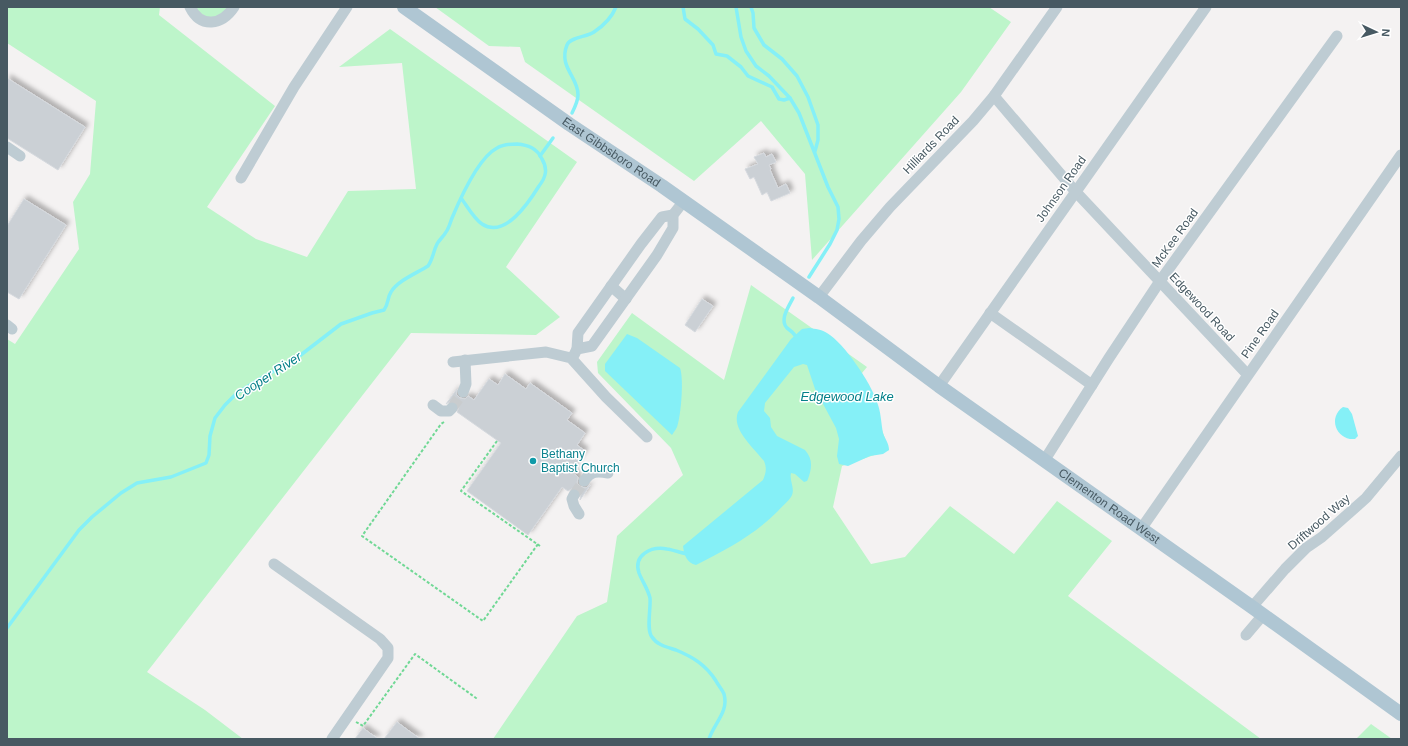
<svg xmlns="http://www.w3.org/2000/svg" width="1408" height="746" font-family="Helvetica,sans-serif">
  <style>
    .green { fill: #bdf5ca }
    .water { fill: #85f0f7 }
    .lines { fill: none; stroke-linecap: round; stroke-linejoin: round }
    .stream { stroke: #85f0f7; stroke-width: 3.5 }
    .building { fill: #cbd0d5; stroke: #d5d9de; filter: url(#shadow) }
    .minor-tunnel { stroke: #c9ccce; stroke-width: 11; stroke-dasharray: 11 5.5; stroke-linecap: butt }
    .path { stroke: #70d895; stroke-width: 2; stroke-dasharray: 3 2; stroke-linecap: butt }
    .minor { stroke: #beccd3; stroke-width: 11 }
    .major { stroke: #afc6d3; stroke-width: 14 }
    .culture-dot { fill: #0f9aa8; stroke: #fff; stroke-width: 1.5 }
    .labels { text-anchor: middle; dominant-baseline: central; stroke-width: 3; stroke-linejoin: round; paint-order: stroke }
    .street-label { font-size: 12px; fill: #475962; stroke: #fff }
    .culture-label { font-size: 12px; fill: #0d838f; stroke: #fff; text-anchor: start }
    .water-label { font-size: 13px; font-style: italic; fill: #058089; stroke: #fff }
  </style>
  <defs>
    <filter id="shadow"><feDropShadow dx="3.5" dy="-3.5" stdDeviation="2" flood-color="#0004"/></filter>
  </defs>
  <rect width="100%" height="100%" fill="#f4f2f2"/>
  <g class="green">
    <path d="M 7,7 L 160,7 L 159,15 L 275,106 L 207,207 L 256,239 L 307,257 L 348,191 L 416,189 L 402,63 L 339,67 L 390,29 L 577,162 L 506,267 L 560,317 L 536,335 L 411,333 L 147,672 L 205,710 L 243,739 L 7,739 L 7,339 L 15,344 L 79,249 L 73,202 L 90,174 L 96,101 L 7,43 Z"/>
    <path d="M 190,7 L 234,7 L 215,22 Z"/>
    <path d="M 435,7 L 989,7 L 1011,22 L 961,92 L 812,260 L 805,174 L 761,121 L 694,181 L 525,62 L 520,47 L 489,46 Z"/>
    <path d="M 751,285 L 867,367 L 862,373 L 889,450 L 842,466 L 833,507 L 871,564 L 905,557 L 950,506 L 1014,554 L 1057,501 L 1112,541 L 1068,596 L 1261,739 L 493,739 L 577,616 L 607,602 L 617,536 L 683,475 L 671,448 L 598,373 L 597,362 L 632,313 L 724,380 Z"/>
    <path d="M 1371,724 L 1392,739 L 1356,739 Z"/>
  </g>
  <g class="water">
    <path d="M 809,328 C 816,329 821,329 827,333 C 844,343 871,383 877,402 C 881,412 881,422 883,433 C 885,439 889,443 889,450 L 883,454 L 870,456 L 848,466 L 839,464 L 837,456 L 839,439 L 836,428 L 815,389 L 807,365 L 803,364 L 794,367 L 765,403 L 764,411 L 770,418 L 771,427 L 777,436 L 805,450 C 813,459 812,468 808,479 L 807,481 L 804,482 L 795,474 L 791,473 C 789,481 796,489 791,497 C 788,502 782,506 778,511 C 753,536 727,549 696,565 C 687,563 684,555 683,546 L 763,480 C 766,473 767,468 764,461 C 754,448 731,429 738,412 L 791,339 L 802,329 Z"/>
    <path d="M 627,334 L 637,338 L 680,368 C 684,379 681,415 677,427 C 676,429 674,432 672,435 L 605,371 L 605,364 Z"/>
    <path d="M 1343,407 L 1348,408 L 1352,414 L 1358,436 L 1355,439 C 1337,441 1327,418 1343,407 Z"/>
  </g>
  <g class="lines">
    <g class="stream">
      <path d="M 683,7 L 685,19 L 698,29 L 713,45 L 716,54 L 727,56 L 741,67 L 748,76 L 772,87 L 779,99 L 784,100 L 790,98"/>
      <path d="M 736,7 L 741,37 L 746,51 L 756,66 L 769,76 L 790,98 L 799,113 L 828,187 L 838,207 L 839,219 L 837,230 L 830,244 L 809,277"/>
      <path d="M 751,7 L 753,13 L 754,28 L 764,45 L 782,59 L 797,76 L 808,97 L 818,125 L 818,140 L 815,151"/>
      <path d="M 572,113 C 575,107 578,101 578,95 C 579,78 558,67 567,45 C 570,37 587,37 594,32 C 603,26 612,17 616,7"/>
      <path d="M 540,156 L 553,138"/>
      <path d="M 793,298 C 789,306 779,320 787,328 C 791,331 794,333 796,337"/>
      <path d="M 688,554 C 681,553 674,550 667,549 C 651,546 633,555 639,573 C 642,581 648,589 650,598 C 651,608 646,630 652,637 C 657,645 667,647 676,650 C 693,657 706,665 716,681 C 718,685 722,689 724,694 C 729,712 714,723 709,739"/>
      <path d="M 7,628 L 79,530 L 92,517 L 121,493 L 137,483 L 171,477 L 206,463 L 209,455 L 210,436 L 215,418 L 225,405 L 237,393 L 266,375 L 289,364 L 341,324 L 372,313 L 384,310 C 389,303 387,298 391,292 C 397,281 417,273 428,266 C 433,259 433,252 437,244 C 439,240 444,236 446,232 C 449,228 450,223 452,218 C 460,199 478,158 497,148 C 502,145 511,144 517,144 C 528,145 537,148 542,159 C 548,169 546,177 539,186 C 529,202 505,239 482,224 C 474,219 467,206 461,198"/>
    </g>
  </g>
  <g class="building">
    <path d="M 7,78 L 85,127 L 58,170 L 7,138 Z"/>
    <path d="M 764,153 L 766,157 L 772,154 L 776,162 L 769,165 L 771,169 L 770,170 L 778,188 L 786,184 L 790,193 L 771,201 L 767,192 L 762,195 L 754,177 L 750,179 L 745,169 L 758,164 L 754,157 Z"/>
    <path d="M 24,199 L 66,225 L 19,299 L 7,292 L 7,226 Z"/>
    <path d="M 702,299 L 713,306 L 695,332 L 685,325 Z"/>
    <path d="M 505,374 L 526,389 L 530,383 L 572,413 L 567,420 L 585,433 L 577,445 L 585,451 L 571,471 L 578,477 L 577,483 L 580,487 L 586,488 L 590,485 L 580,500 L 581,494 L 577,489 L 573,488 L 568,491 L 562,487 L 528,535 L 467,491 L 501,443 L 457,412 L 459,407 L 457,403 L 451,401 L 446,404 L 457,389 L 456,394 L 460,398 L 465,399 L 468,396 L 474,400 L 489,379 L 498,385 Z"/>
    <path d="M 397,722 L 420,739 L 384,739 Z"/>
    <path d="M 363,728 L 378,739 L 355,739 Z"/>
  </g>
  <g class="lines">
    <g class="minor-tunnel">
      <path d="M 452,408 L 463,392"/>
      <path d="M 574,495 L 584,481"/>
    </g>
    <g class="path">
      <path d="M 444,422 L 441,424 L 362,536 L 483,621 L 538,544"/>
      <path d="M 497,441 L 461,491 L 540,546"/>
      <path d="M 356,722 L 363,726 L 415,654 L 476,698 L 477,696"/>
    </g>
    <g class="minor">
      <path d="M 190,7 C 201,29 222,25 234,7"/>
      <path d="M 994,96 L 1075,191 L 1247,374"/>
      <path d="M 7,147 L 20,156"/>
      <path d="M 241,178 L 294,87 L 347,7"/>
      <path d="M 611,286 L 626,299"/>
      <path d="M 819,297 L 861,241 L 890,207 L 973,121 L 994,96 L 1057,7"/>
      <path d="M 990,313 L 1092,385"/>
      <path d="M 7,325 L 12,329"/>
      <path d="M 577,349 L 592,346 L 657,255 L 673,228 L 673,215 L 683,202"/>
      <path d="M 574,355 L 577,349 L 578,333 L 641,244 L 662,217 L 673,215"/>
      <path d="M 453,362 L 546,352 L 571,358 L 606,397 L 647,437"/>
      <path d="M 939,386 L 1206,7"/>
      <path d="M 463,392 L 466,384 L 465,360"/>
      <path d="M 433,405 L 441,411 L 449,411 L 452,408"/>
      <path d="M 1044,461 L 1109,358 L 1160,281 L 1337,36"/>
      <path d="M 584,481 C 591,471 597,471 608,473"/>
      <path d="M 574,495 L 572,499 L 574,506 L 579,514"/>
      <path d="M 1141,529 L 1401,155"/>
      <path d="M 274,564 L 380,639 L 388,648 L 388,658 L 332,739"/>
      <path d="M 1252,607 L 1285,569 L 1306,548 L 1322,537 L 1366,498 L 1401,456"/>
      <path d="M 1246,635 L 1263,615"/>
    </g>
    <path class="major" id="s1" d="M 404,7 L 569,124 L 662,186 L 819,297 L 939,386 L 1252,607 L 1401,714"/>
  </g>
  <circle class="culture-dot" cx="533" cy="461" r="4"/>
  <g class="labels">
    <g class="street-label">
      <text transform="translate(931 145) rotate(-46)">Hilliards Road</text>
      <text stroke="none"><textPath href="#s1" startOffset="253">East Gibbsboro Road</textPath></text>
      <text transform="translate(1061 189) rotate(-55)">Johnson Road</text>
      <text transform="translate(1175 238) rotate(-54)">McKee Road</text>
      <text transform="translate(1202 307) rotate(47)">Edgewood Road</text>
      <text transform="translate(1260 334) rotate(-55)">Pine Road</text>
      <text stroke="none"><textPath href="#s1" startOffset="864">Clementon Road West</textPath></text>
      <text transform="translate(1319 522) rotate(-41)">Driftwood Way</text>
    </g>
    <g class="culture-label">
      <text x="541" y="454">Bethany<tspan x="541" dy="14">Baptist Church</tspan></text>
    </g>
    <g class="water-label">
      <text transform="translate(268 376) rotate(-33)">Cooper River</text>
      <text x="847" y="396">Edgewood Lake</text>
    </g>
  </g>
  <rect width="1408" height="746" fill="none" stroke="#475962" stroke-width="16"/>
  <g transform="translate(1376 32) rotate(94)" stroke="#ffffff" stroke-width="3" paint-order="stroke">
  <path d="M0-3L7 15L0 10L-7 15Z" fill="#475962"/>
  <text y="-6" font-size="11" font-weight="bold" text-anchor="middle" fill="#475962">N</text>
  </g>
</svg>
